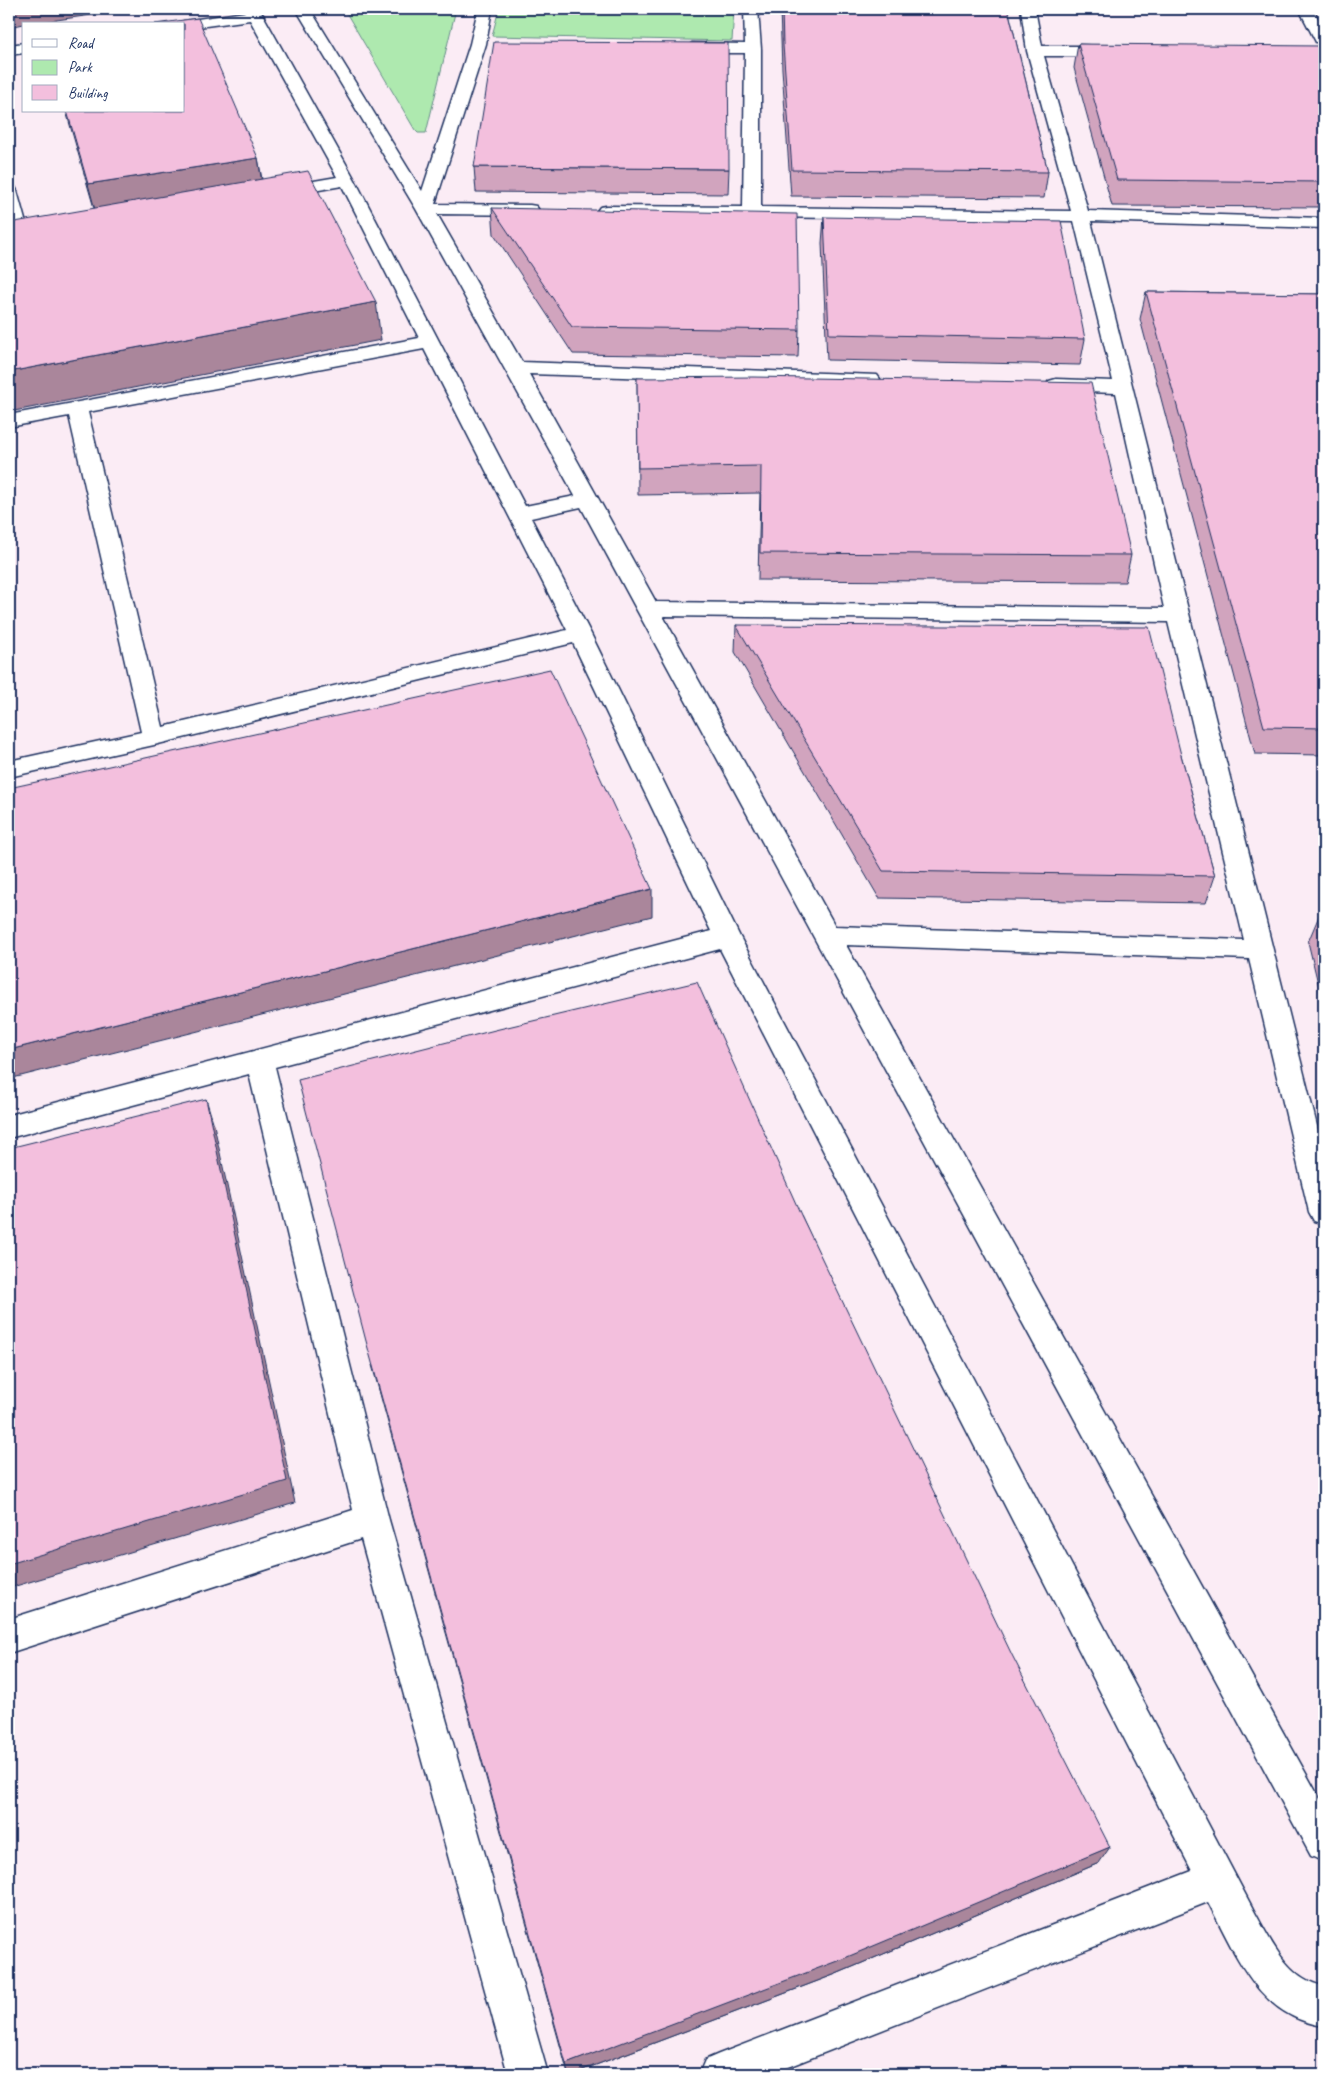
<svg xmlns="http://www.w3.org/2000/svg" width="1333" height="2083" font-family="Caveat,sans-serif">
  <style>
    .green { fill: #aee9af; stroke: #648c86 }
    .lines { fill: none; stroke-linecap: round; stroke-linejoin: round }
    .street-casing { stroke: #1b2f5e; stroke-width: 3 }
    .street { fill: #fff; fill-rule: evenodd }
    .wall { fill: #d1a4be; stroke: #1b2f5e }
    .shaded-wall { fill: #aa869b; stroke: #1b2f5e }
    .building { fill: #f3bfdd; stroke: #1b2f5e }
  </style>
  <rect width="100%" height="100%" fill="#fbecf5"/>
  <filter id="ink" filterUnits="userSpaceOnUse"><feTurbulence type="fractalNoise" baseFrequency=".02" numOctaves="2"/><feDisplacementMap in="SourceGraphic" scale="10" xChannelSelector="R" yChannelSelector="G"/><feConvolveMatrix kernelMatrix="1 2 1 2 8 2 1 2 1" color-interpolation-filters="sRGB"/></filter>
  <g filter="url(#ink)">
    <g class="green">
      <path d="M 344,9 L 456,9 L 426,133 L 418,133 L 415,130 Z"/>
      <path d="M 499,9 L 734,9 L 732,41 L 492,36 Z"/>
    </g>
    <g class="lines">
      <g class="street-casing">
        <g id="street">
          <path d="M 244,9 L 258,9 L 263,15 L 355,180 L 525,506 L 575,496 L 416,209 L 296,9 L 310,9 L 422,191 L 470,44 L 478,9 L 492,9 L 486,44 L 435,204 L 530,205 L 536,206 L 539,210 L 536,214 L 530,215 L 437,214 L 522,362 L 877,375 L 880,379 L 877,383 L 870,385 L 529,374 L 656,602 L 1164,608 L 1116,393 L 1056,391 L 1049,389 L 1046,385 L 1049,381 L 1056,379 L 1113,381 L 1074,221 L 600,215 L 597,211 L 600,207 L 606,206 L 743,207 L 745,53 L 692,53 L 684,48 L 692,43 L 745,44 L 744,9 L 758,9 L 761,49 L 761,207 L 1071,211 L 1027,51 L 1021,9 L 1035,9 L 1042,46 L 1116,46 L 1124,51 L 1116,56 L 1044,56 L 1088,211 L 1324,218 L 1324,228 L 1091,221 L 1324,1154 L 1324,1224 L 1314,1221 L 1309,1212 L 1249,959 L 846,945 L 1324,1806 L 1324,1862 L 1311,1856 L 581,507 L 531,518 L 591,634 L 740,937 L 1253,1909 C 1270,1939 1287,1980 1324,1986 L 1324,2026 C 1258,2017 1236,1954 1208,1902 L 770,2074 L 699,2074 L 705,2060 L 719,2054 L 1192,1871 L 720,949 L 275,1067 L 389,1520 L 548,2074 L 508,2074 L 361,1539 L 9,1653 L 9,1619 L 353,1510 L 249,1074 L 9,1138 L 9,1115 L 711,931 L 573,643 L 154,745 L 9,777 L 9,761 L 141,732 L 69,416 L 9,427 L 9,415 L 419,338 L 342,186 L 279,197 L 273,196 L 271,192 L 273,188 L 279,187 L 337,177 L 250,20 L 184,29 L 184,24 L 177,24 L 184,21 L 245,12 ZM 424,349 L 567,630 L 163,727 L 88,412 ZM 663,616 L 1168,622 L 1244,940 L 835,926 Z"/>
          <path d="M 1299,9 L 1313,9 L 1324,29 L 1324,46 L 1316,42 Z"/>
          <path d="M 24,43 L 24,53 L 9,55 L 9,45 Z"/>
          <path d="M 9,186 L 15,187 L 17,191 L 30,238 L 27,242 L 15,242 C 5,227 8,202 9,186 Z"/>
        </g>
      </g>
      <use href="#street" class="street"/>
    </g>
    <g class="wall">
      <path d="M 780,9 L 1008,9 L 1048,172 L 1044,198 L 791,196 L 782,69 Z"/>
      <path d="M 1078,44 L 1324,54 L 1324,207 L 1112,206 L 1074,68 Z"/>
      <path d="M 66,111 L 258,158 L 262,179 L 381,340 L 94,208 L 72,132 Z"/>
      <path d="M 474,167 L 729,169 L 728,194 L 476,192 Z"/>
      <path d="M 492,208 L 799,330 L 798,357 L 573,354 L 494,234 Z"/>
      <path d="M 824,217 L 1085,339 L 1080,365 L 827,360 L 822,243 Z"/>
      <path d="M 1146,292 L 1324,294 L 1324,755 L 1255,754 L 1140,319 Z"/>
      <path d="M 637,378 L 1131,555 L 1125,582 L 758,580 L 760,493 L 638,495 Z"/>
      <path d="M 736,625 L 1181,755 L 1215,876 L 1206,903 L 879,898 L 735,652 Z"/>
      <path d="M 1319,916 L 1324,916 L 1324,1008 L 1308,942 Z"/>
      <path d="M 801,1215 L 1099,1863 L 836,1974 L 572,2074 L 568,2074 L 372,1365 Z"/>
    </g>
    <g class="shaded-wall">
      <path d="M 9,9 L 133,9 L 29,24 L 24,24 L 9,27 Z"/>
      <path d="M 258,158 L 262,183 L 95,210 L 88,184 Z"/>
      <path d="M 376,302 L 381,340 L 9,412 L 9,372 Z"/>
      <path d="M 652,889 L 652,916 L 9,1079 L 9,1050 Z"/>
      <path d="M 206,1099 L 214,1125 L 295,1503 L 9,1588 L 9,1564 Z"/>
      <path d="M 1110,1847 L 1099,1863 L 836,1974 L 572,2074 L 568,2074 L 566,2064 Z"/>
    </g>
    <g class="building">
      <path d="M 782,9 L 1008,9 L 1048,172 L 792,170 L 783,45 Z"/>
      <path d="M 198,18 L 258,158 L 88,184 L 67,111 L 184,111 L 184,24 L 155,24 Z"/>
      <path d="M 494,42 L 728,43 L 729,169 L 474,167 Z"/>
      <path d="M 1078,44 L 1320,46 L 1324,54 L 1324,182 L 1117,180 Z"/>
      <path d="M 308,171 L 376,302 L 9,372 L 9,223 Z"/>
      <path d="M 492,208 L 797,214 L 799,330 L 572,327 Z"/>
      <path d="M 824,217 L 1061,221 L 1085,339 L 829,334 Z"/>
      <path d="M 1146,292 L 1324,294 L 1324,728 L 1264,727 Z"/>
      <path d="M 753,377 L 1091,383 L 1131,555 L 760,553 L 761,466 L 638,468 L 637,378 Z"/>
      <path d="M 736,625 L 1149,627 L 1181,755 L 1215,876 L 883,871 Z"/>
      <path d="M 550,669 L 652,889 L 9,1050 L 9,788 Z"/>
      <path d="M 1319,916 L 1324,916 L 1324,937 Z"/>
      <path d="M 697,982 L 801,1215 L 1012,1655 L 1110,1847 L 840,1960 L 566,2064 L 366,1341 L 298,1080 L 495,1030 Z"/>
      <path d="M 206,1099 L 287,1481 L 9,1564 L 9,1148 Z"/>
    </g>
  </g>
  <rect width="1333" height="2083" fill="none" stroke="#fff" stroke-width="30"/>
  <rect x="15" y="15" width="1303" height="2053" fill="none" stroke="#1b2f5e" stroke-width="2" filter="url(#ink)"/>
  <rect x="22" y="22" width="162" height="90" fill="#ffffff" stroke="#a4acbf"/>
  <rect x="32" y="39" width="25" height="8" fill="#ffffff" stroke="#a4acbf"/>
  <text x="68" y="48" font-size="15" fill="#1b2f5e">Road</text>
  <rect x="32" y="60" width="25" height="15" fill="#aee9af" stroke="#a4acbf"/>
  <text x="68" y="72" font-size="15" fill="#1b2f5e">Park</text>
  <rect x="32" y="85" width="25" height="15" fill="#f3bfdd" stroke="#a4acbf"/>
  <text x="68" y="98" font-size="15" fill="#1b2f5e">Building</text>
</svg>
